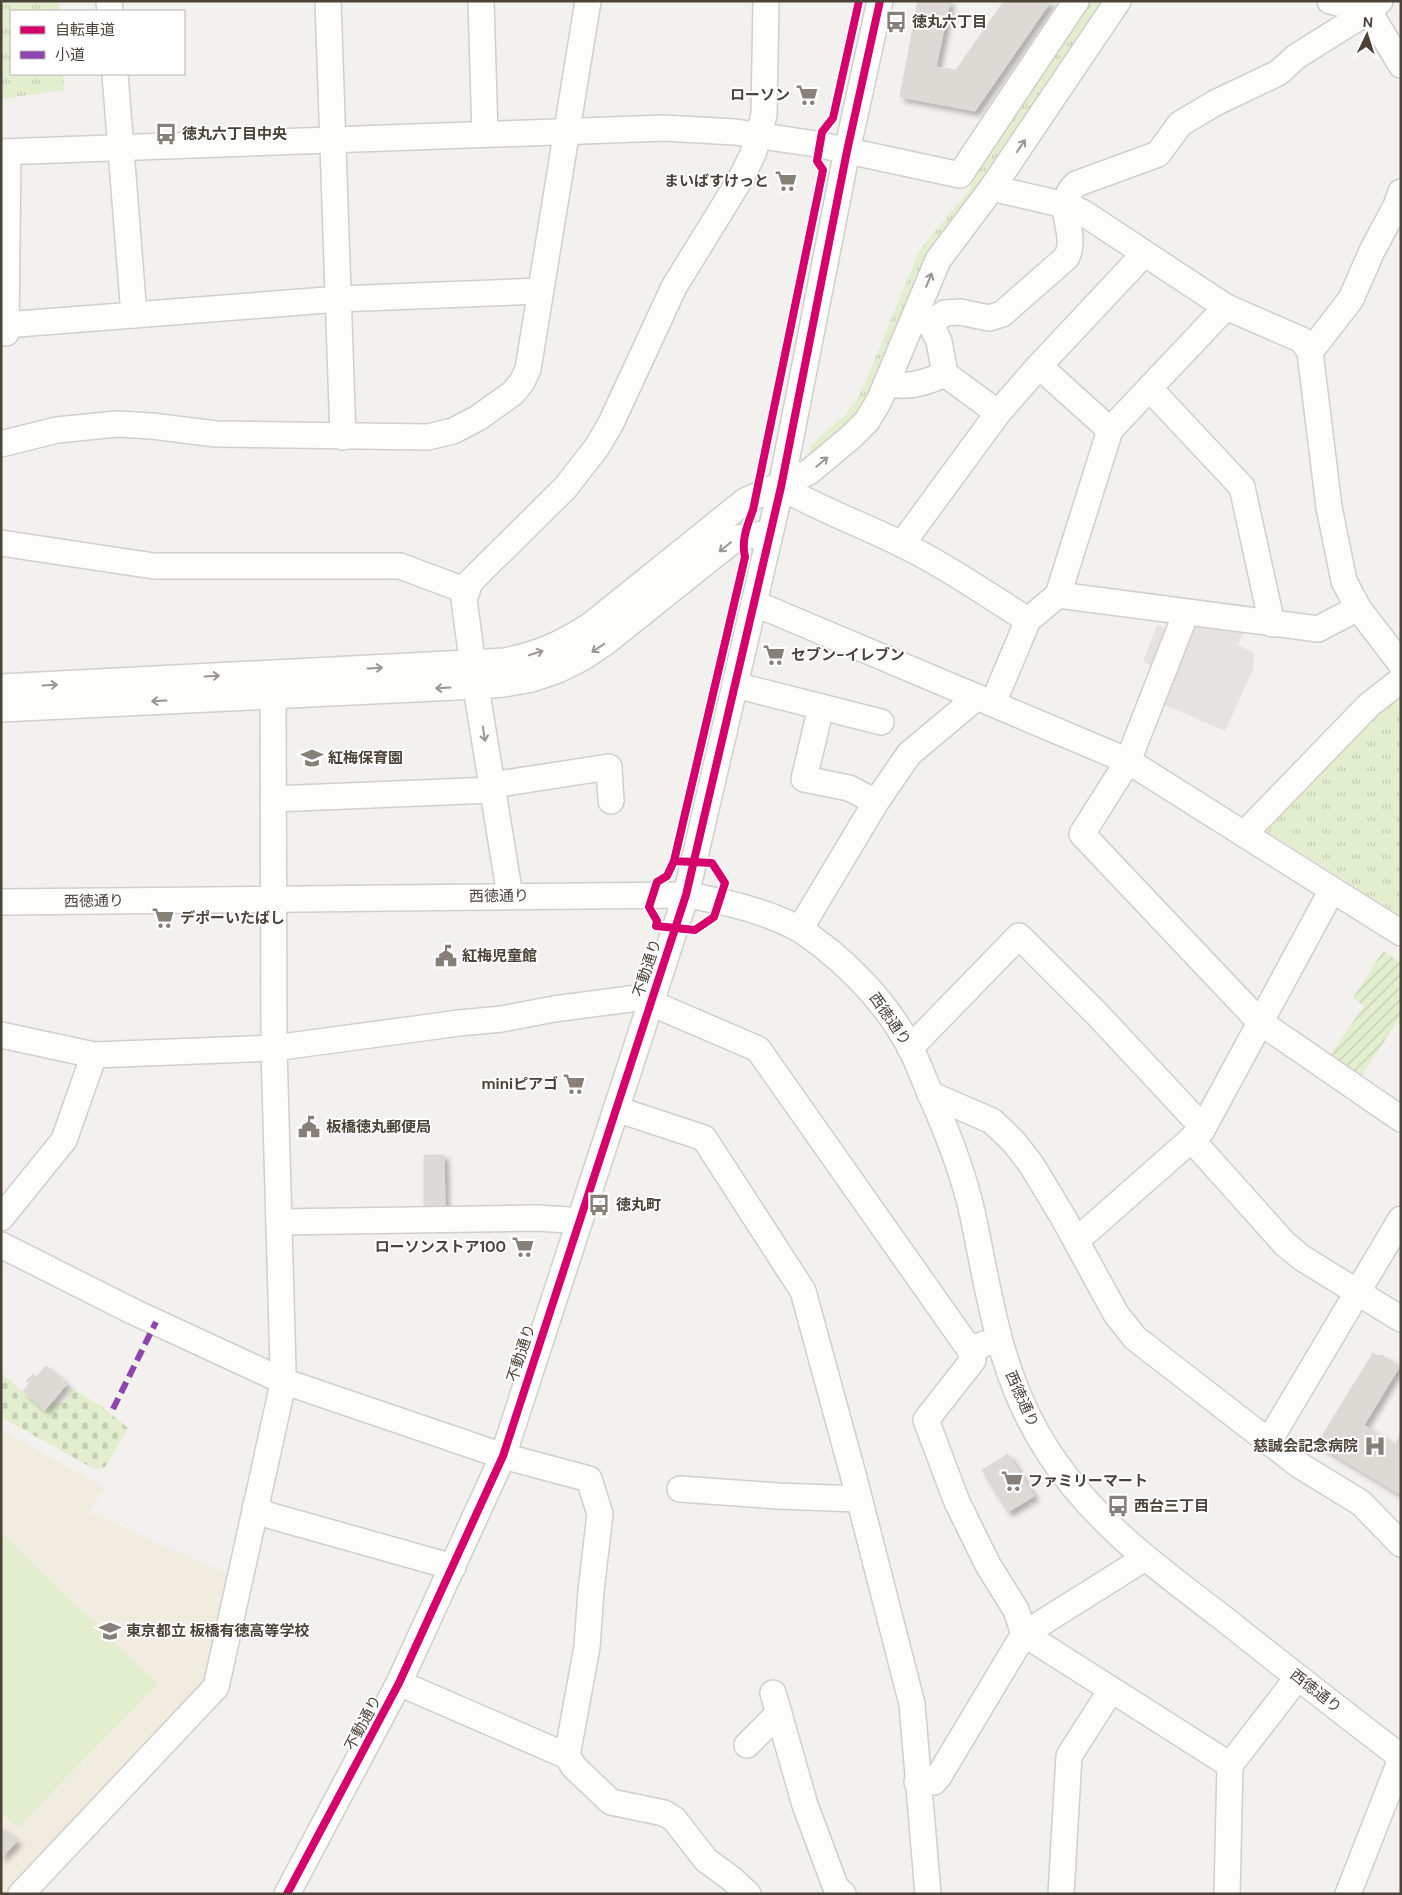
<svg xmlns="http://www.w3.org/2000/svg" width="1402" height="1895" font-family="'DM Sans','Noto Sans JP',sans-serif">
  <style>
    .education { fill: #f1ece0 }
    .grass { fill: url(#grass-tufts) }
    .cemetery { fill: url(#cemetery-stones) }
    .garden { fill: url(#garden-furrows) }
    .pitch { fill: #e2eece }
    .parking { fill: #e5e2df }
    .building { fill: #dddad6; stroke: #dcd8d3; filter: url(#shadow) }
    .lines { fill: none; stroke-linecap: round; stroke-linejoin: round }
    .minor-casing { stroke: #d1cfcb; stroke-width: 28 }
    .minor { stroke: #fdfdfc; stroke-width: 25 }
    .quiet { stroke: #8e44ad; stroke-width: 6; stroke-dasharray: 12 6; stroke-linecap: butt }
    .cycleway-casing { stroke: #fff; stroke-width: 11 }
    .cycleway { stroke: #d6006c; stroke-width: 8 }
    .oneway { stroke: #9b9790 }
    .labels { text-anchor: middle; dominant-baseline: central; stroke-width: 4; stroke-linejoin: round; paint-order: stroke }
    .poi-label { font-size: 15px; font-weight: bold; fill: #4b4338; stroke: #fff; text-anchor: start }
    .street-label { font-size: 15px; fill: #4b4338; stroke: #fff }
  </style>
  <defs>
    <pattern id="grass-tufts" width="24" height="20" patternUnits="userSpaceOnUse" patternTransform="scale(1.25)"><rect width="24" height="20" fill="#e2eece"/><path d="M3 7l-1-3M5 7V3M7 7l1-3M15 17l-1-3M17 17v-4M19 17l1-3" fill="none" stroke="#c3cdb2"/></pattern>
    <pattern id="cemetery-stones" width="16" height="16" patternUnits="userSpaceOnUse" patternTransform="scale(1.25)"><rect width="16" height="16" fill="#e2eece"/><path d="M2 7V4a2 2 0 0 1 4 0v3zM10 15v-3a2 2 0 0 1 4 0v3z" fill="#c3cdb2"/></pattern>
    <pattern id="garden-furrows" width="10" height="10" patternUnits="userSpaceOnUse" patternTransform="scale(1.25)"><rect width="10" height="10" fill="#e2eece"/><path d="M-1 1l2-2M0 10L10 0M9 11l2-2" fill="none" stroke="#c3cdb2"/></pattern>
    <filter id="shadow"><feDropShadow dx="4.5" dy="4.5" stdDeviation="2.5" flood-color="#0004"/></filter>
  </defs>
  <rect width="100%" height="100%" fill="#f3f1ee"/>
  <path class="education" d="M 1,1430 L 104,1487 L 90,1512 L 232,1576 L 207,1686 L 9,1894 L 1,1894 Z"/>
  <g class="grass">
    <path d="M 1,1 L 59,1 L 59,11 L 11,11 L 11,74 L 63,74 L 64,90 L 1,99 Z"/>
    <path d="M 1081,1 L 1112,1 L 989,185 L 877,396 L 808,467 L 811,445 L 845,415 L 858,398 L 863,388 L 919,251 L 969,190 L 977,169 Z"/>
    <path d="M 1401,695 L 1401,916 L 1266,831 L 1266,823 L 1360,725 Z"/>
  </g>
  <path class="cemetery" d="M 1,1373 L 45,1411 L 54,1402 L 65,1403 L 72,1388 L 101,1406 L 128,1428 L 105,1467 L 94,1469 L 1,1417 Z"/>
  <path class="garden" d="M 1383,951 L 1401,963 L 1401,1016 L 1360,1078 L 1329,1056 L 1364,1006 L 1353,998 Z"/>
  <path class="pitch" d="M 1,1533 L 157,1684 L 18,1827 L 1,1812 Z"/>
  <g class="parking">
    <path d="M 1198,624 L 1244,631 L 1238,645 L 1254,653 L 1253,669 L 1225,731 L 1160,703 L 1188,629 Z"/>
    <path d="M 1157,625 L 1169,629 L 1155,667 L 1143,662 Z"/>
  </g>
  <g class="building">
    <path d="M 918,1 L 950,1 L 936,67 L 956,70 L 1004,1 L 1051,1 L 975,111 L 900,97 Z"/>
    <path d="M 424,1155 L 444,1155 L 445,1209 L 424,1209 Z"/>
    <path d="M 1373,1353 L 1380,1357 L 1381,1355 L 1400,1366 L 1364,1425 L 1396,1445 L 1401,1430 L 1401,1495 L 1317,1444 Z"/>
    <path d="M 46,1366 L 67,1384 L 45,1410 L 23,1391 L 29,1384 L 26,1381 L 33,1374 L 36,1377 Z"/>
    <path d="M 1008,1454 L 1034,1496 L 1008,1512 L 982,1470 Z"/>
    <path d="M 1,1827 L 17,1841 L 1,1858 Z"/>
  </g>
  <g class="lines">
    <g class="minor-casing">
      <g id="minor">
        <path d="M 109,1 L 110,11"/>
        <path d="M 328,1 L 343,437"/>
        <path d="M 481,1 L 485,134"/>
        <path d="M 1330,1 L 1369,11 L 1401,65"/>
        <path d="M 115,74 L 134,315"/>
        <path d="M 1,152 L 664,128 L 735,132 L 816,144 L 960,175 L 1076,1"/>
        <path d="M 992,188 L 1065,205 L 1082,212 L 1226,307 L 1302,340 L 1310,352 L 1329,507 L 1344,581 L 1358,608 L 1401,664"/>
        <path d="M 1,320 L 18,324 L 339,299 L 540,291"/>
        <path d="M 6,333 L 8,152"/>
        <path d="M 1310,352 L 1351,299 L 1372,251 L 1396,206 L 1401,192"/>
        <path d="M 1039,366 L 1110,430"/>
        <path d="M 945,374 L 998,413"/>
        <path d="M 887,383 C 905,389 928,382 945,374 L 939,341 L 930,323 L 945,313 L 960,312 L 989,318 L 1002,314 L 1067,257 C 1068,253 1070,249 1070,245 C 1072,222 1055,205 1076,184 L 1158,154 L 1180,124 L 1215,103 L 1278,73 L 1297,56 L 1369,11 L 1380,1"/>
        <path d="M 1150,389 L 1242,487 L 1272,624"/>
        <path d="M 1,444 L 57,430 L 117,424 L 152,426 L 216,434 L 428,437 L 453,431 L 478,418 L 513,393 L 522,382 L 528,369 L 588,1"/>
        <path d="M 781,487 C 819,509 861,524 901,544 C 945,565 986,594 1028,620"/>
        <path d="M 1,543 L 154,566 L 400,566 L 467,591"/>
        <path d="M 902,544 L 998,413 L 1039,366 L 1144,254"/>
        <path d="M 1058,595 L 1110,430 L 1226,307"/>
        <path d="M 754,603 L 1128,761 L 1401,933"/>
        <path d="M 1186,613 L 1128,761 L 1082,834 L 1260,1022 L 1401,1119"/>
        <path d="M 735,685 L 881,722"/>
        <path d="M 1,687 L 505,661 C 539,654 562,644 591,625 L 745,501 L 809,472 L 851,437 L 867,421 L 879,401 L 938,260 L 992,188 L 1118,1"/>
        <path d="M 993,703 L 1028,620 L 1058,595 L 1318,629 L 1358,608"/>
        <path d="M 821,707 L 804,779 L 849,788 L 876,802"/>
        <path d="M 1,709 L 476,686 L 504,684 L 532,679 L 558,670 L 582,658 L 606,642 L 736,538 L 770,533"/>
        <path d="M 492,785 L 609,767 L 611,801"/>
        <path d="M 273,799 L 493,790"/>
        <path d="M 1244,834 L 1369,705 L 1401,680"/>
        <path d="M 510,896 L 474,675 L 464,599 L 470,582 L 565,488 L 597,447 L 611,423 L 674,287 L 741,178 L 753,154 L 764,115 L 766,1"/>
        <path d="M 1,902 L 686,895 C 724,901 764,910 799,929 C 807,933 815,941 823,946 C 858,974 890,1009 911,1049 C 919,1065 925,1082 932,1098 C 949,1136 964,1175 973,1216 C 991,1303 1000,1380 1051,1456 C 1098,1526 1158,1568 1223,1618 C 1282,1665 1341,1711 1401,1757"/>
        <path d="M 800,929 L 876,802 L 909,754 L 977,697"/>
        <path d="M 651,1003 L 758,1049 L 970,1350 L 984,1344"/>
        <path d="M 1,1035 L 94,1055 L 274,1048 L 459,1023 L 502,1019 L 554,1009 L 653,996"/>
        <path d="M 910,1048 L 1019,936 L 1097,1014 L 1195,1119 L 1202,1130"/>
        <path d="M 930,1094 L 992,1121 L 1013,1141 L 1031,1164 L 1063,1217 L 1116,1314 L 1135,1338 L 1299,1465 L 1361,1503 L 1401,1544"/>
        <path d="M 616,1109 L 704,1138 L 803,1291 L 854,1478 L 912,1704 L 928,1894"/>
        <path d="M 1191,1139 L 1285,1244 L 1302,1258 L 1401,1319"/>
        <path d="M 1,1218 L 64,1140 L 94,1055"/>
        <path d="M 279,1222 L 537,1218 L 569,1220 L 579,1222"/>
        <path d="M 1076,1241 L 1202,1130 L 1332,890"/>
        <path d="M 1,1245 L 134,1312 L 283,1381 L 503,1456 L 589,1479 L 600,1514 L 591,1591 L 587,1647 L 567,1756"/>
        <path d="M 970,1350 L 973,1360 L 926,1420 L 957,1502 L 988,1565 L 1016,1610 L 1024,1634 L 1230,1765"/>
        <path d="M 1269,1441 L 1401,1219"/>
        <path d="M 680,1489 L 778,1496 L 859,1499"/>
        <path d="M 255,1508 L 268,1515 L 453,1567"/>
        <path d="M 399,1683 L 567,1756 L 574,1767 L 611,1802 L 664,1813 L 674,1819 L 706,1860 L 732,1879 L 748,1894"/>
        <path d="M 773,1693 L 805,1805 L 836,1888 L 843,1894"/>
        <path d="M 747,1745 L 779,1713"/>
        <path d="M 917,1782 L 934,1782 L 939,1776 L 1024,1634 L 1145,1558"/>
        <path d="M 21,1894 L 216,1687 L 281,1393 L 283,1368 L 274,1048 L 273,696"/>
        <path d="M 287,1894 L 399,1683 L 503,1456 L 686,895 L 781,487 L 847,151 L 880,1"/>
        <path d="M 1061,1894 L 1069,1756 L 1111,1690"/>
        <path d="M 1227,1894 L 1230,1765 L 1298,1677"/>
        <path d="M 1348,1894 L 1401,1759"/>
      </g>
    </g>
    <use href="#minor" class="minor"/>
    <path class="quiet" d="M 113,1409 L 156,1322"/>
    <g class="cycleway-casing">
      <g id="cycleway">
        <path d="M 674,861 L 712,863 L 725,883 L 714,917 L 695,930 L 656,926 L 657,921 L 649,907 L 657,882 L 667,876 L 674,861 L 745,557 C 741,541 747,526 753,510 L 823,170 L 817,161 L 822,132 L 833,118 L 859,1"/>
        <path d="M 287,1894 L 399,1683 L 503,1456 L 686,895 L 781,487 L 847,151 L 880,1"/>
      </g>
    </g>
    <use href="#cycleway" class="cycleway"/>
  </g>
  <defs><path id="oneway-shaft" d="M-6 0H5M1.5-3L5.5 0L1.5 3" fill="none" stroke-width="1.6" stroke-linecap="round" stroke-linejoin="round" transform="scale(1.25)"/></defs>
  <g class="oneway">
    <use href="#oneway-shaft" transform="translate(1021 146) rotate(-56)"/>
    <use href="#oneway-shaft" transform="translate(929 280) rotate(-67)"/>
    <use href="#oneway-shaft" transform="translate(822 462) rotate(-40)"/>
    <use href="#oneway-shaft" transform="translate(725 547) rotate(141)"/>
    <use href="#oneway-shaft" transform="translate(598 648) rotate(146)"/>
    <use href="#oneway-shaft" transform="translate(536 653) rotate(-18)"/>
    <use href="#oneway-shaft" transform="translate(375 668) rotate(-3)"/>
    <use href="#oneway-shaft" transform="translate(212 676) rotate(-3)"/>
    <use href="#oneway-shaft" transform="translate(50 685) rotate(-3)"/>
    <use href="#oneway-shaft" transform="translate(443 688) rotate(177)"/>
    <use href="#oneway-shaft" transform="translate(159 701) rotate(177)"/>
    <use href="#oneway-shaft" transform="translate(484 734) rotate(81)"/>
  </g>
  <defs>
    <g id="bus-bare" transform="scale(1.725)"><path d="M-5-6H5V4H4V6H2V4H-2V6H-4V4H-5ZM-3.5-4V0h7V-4ZM-3.5 1.2v1.5H-2V1.2ZM2 1.2v1.5H3.5V1.2Z" fill="#868078" stroke="#fff" stroke-width="2.5" paint-order="stroke"/></g>
    <g id="supermarket-bare" transform="scale(1.725)"><path d="M-6-5.5h2.5l.6 2H6L4.5 2H-2.5L-4.4-4H-6ZM-1.5 3.2a1.3 1.3 0 1 0 .1 0ZM3 3.2a1.3 1.3 0 1 0 .1 0Z" fill="#868078" stroke="#fff" stroke-width="2.5" paint-order="stroke"/></g>
    <g id="school-bare" transform="scale(1.725)"><path d="M0-5L7-2L0 1L-7-2ZM-4 1L0 2.5L4 1V4Q0 6-4 4Z" fill="#868078" stroke="#fff" stroke-width="2.5" paint-order="stroke"/></g>
    <g id="civic-bare" transform="scale(1.725)"><path d="M-.6-6.5H3V-4.5H.6V-3L4-1V1h2V6H-6V1h2V-1L-.6-3ZM-1.2 2.5V6h2.4V2.5Z" fill="#868078" stroke="#fff" stroke-width="2.5" paint-order="stroke"/></g>
    <g id="hospital-bare" transform="scale(1.725)"><path d="M-5-5h3v3.5h4V-5h3V5h-3V1.5h-4V5h-3Z" fill="#868078" stroke="#fff" stroke-width="2.5" paint-order="stroke"/></g>
  </defs>
  <g fill-rule="evenodd">
    <use href="#bus-bare" x="896" y="22"/>
    <use href="#supermarket-bare" x="807" y="95"/>
    <use href="#bus-bare" x="166" y="134"/>
    <use href="#supermarket-bare" x="786" y="181"/>
    <use href="#supermarket-bare" x="774" y="655"/>
    <use href="#school-bare" x="312" y="758"/>
    <use href="#supermarket-bare" x="163" y="918"/>
    <use href="#civic-bare" x="446" y="956"/>
    <use href="#supermarket-bare" x="574" y="1084"/>
    <use href="#civic-bare" x="309" y="1127"/>
    <use href="#bus-bare" x="599" y="1205"/>
    <use href="#supermarket-bare" x="523" y="1247"/>
    <use href="#hospital-bare" x="1375" y="1446"/>
    <use href="#supermarket-bare" x="1012" y="1481"/>
    <use href="#bus-bare" x="1118" y="1506"/>
    <use href="#school-bare" x="110" y="1631"/>
  </g>
  <g class="labels">
    <g class="poi-label">
      <text x="912" y="22">徳丸六丁目</text>
      <text x="790" y="95" text-anchor="end">ローソン</text>
      <text x="182" y="134">徳丸六丁目中央</text>
      <text x="769" y="181" text-anchor="end">まいばすけっと</text>
      <text x="791" y="655">セブン-イレブン</text>
      <text x="328" y="758">紅梅保育園</text>
      <text x="180" y="918">デポーいたばし</text>
      <text x="462" y="956">紅梅児童館</text>
      <text x="558" y="1084" text-anchor="end">miniピアゴ</text>
      <text x="326" y="1127">板橋徳丸郵便局</text>
      <text x="616" y="1205">徳丸町</text>
      <text x="506" y="1247" text-anchor="end">ローソンストア100</text>
      <text x="1358" y="1446" text-anchor="end">慈誠会記念病院</text>
      <text x="1028" y="1481">ファミリーマート</text>
      <text x="1134" y="1506">西台三丁目</text>
      <text x="126" y="1631">東京都立 板橋有徳高等学校</text>
    </g>
    <g class="street-label">
      <text transform="translate(499 896) rotate(-1)">西徳通り</text>
      <text transform="translate(94 901) rotate(-1)">西徳通り</text>
      <text transform="translate(647 968) rotate(-72)">不動通り</text>
      <text transform="translate(890 1019) rotate(55)">西徳通り</text>
      <text transform="translate(521 1353) rotate(-72)">不動通り</text>
      <text transform="translate(1022 1399) rotate(66)">西徳通り</text>
      <text transform="translate(1316 1691) rotate(38)">西徳通り</text>
      <text transform="translate(363 1723) rotate(-62)">不動通り</text>
    </g>
  </g>
  <rect width="1402" height="1895" fill="none" stroke="#4b4338" stroke-width="5"/>
  <rect x="10" y="10" width="175" height="65" fill="#ffffff" stroke="#b7b4af"/>
  <rect x="20" y="26" width="25" height="8" fill="#d6006c" stroke="#b7b4af"/>
  <text x="55" y="35" font-size="15" fill="#4b4338">自転車道</text>
  <rect x="20" y="51" width="25" height="8" fill="#8e44ad" stroke="#b7b4af"/>
  <text x="55" y="60" font-size="15" fill="#4b4338">小道</text>
  <g transform="translate(1367 35) rotate(4)" stroke="#ffffff" stroke-width="4" paint-order="stroke">
  <path d="M0-4L9 19L0 12L-9 19Z" fill="#4b4338"/>
  <text y="-8" font-size="14" font-weight="bold" text-anchor="middle" fill="#4b4338">N</text>
  </g>
</svg>
